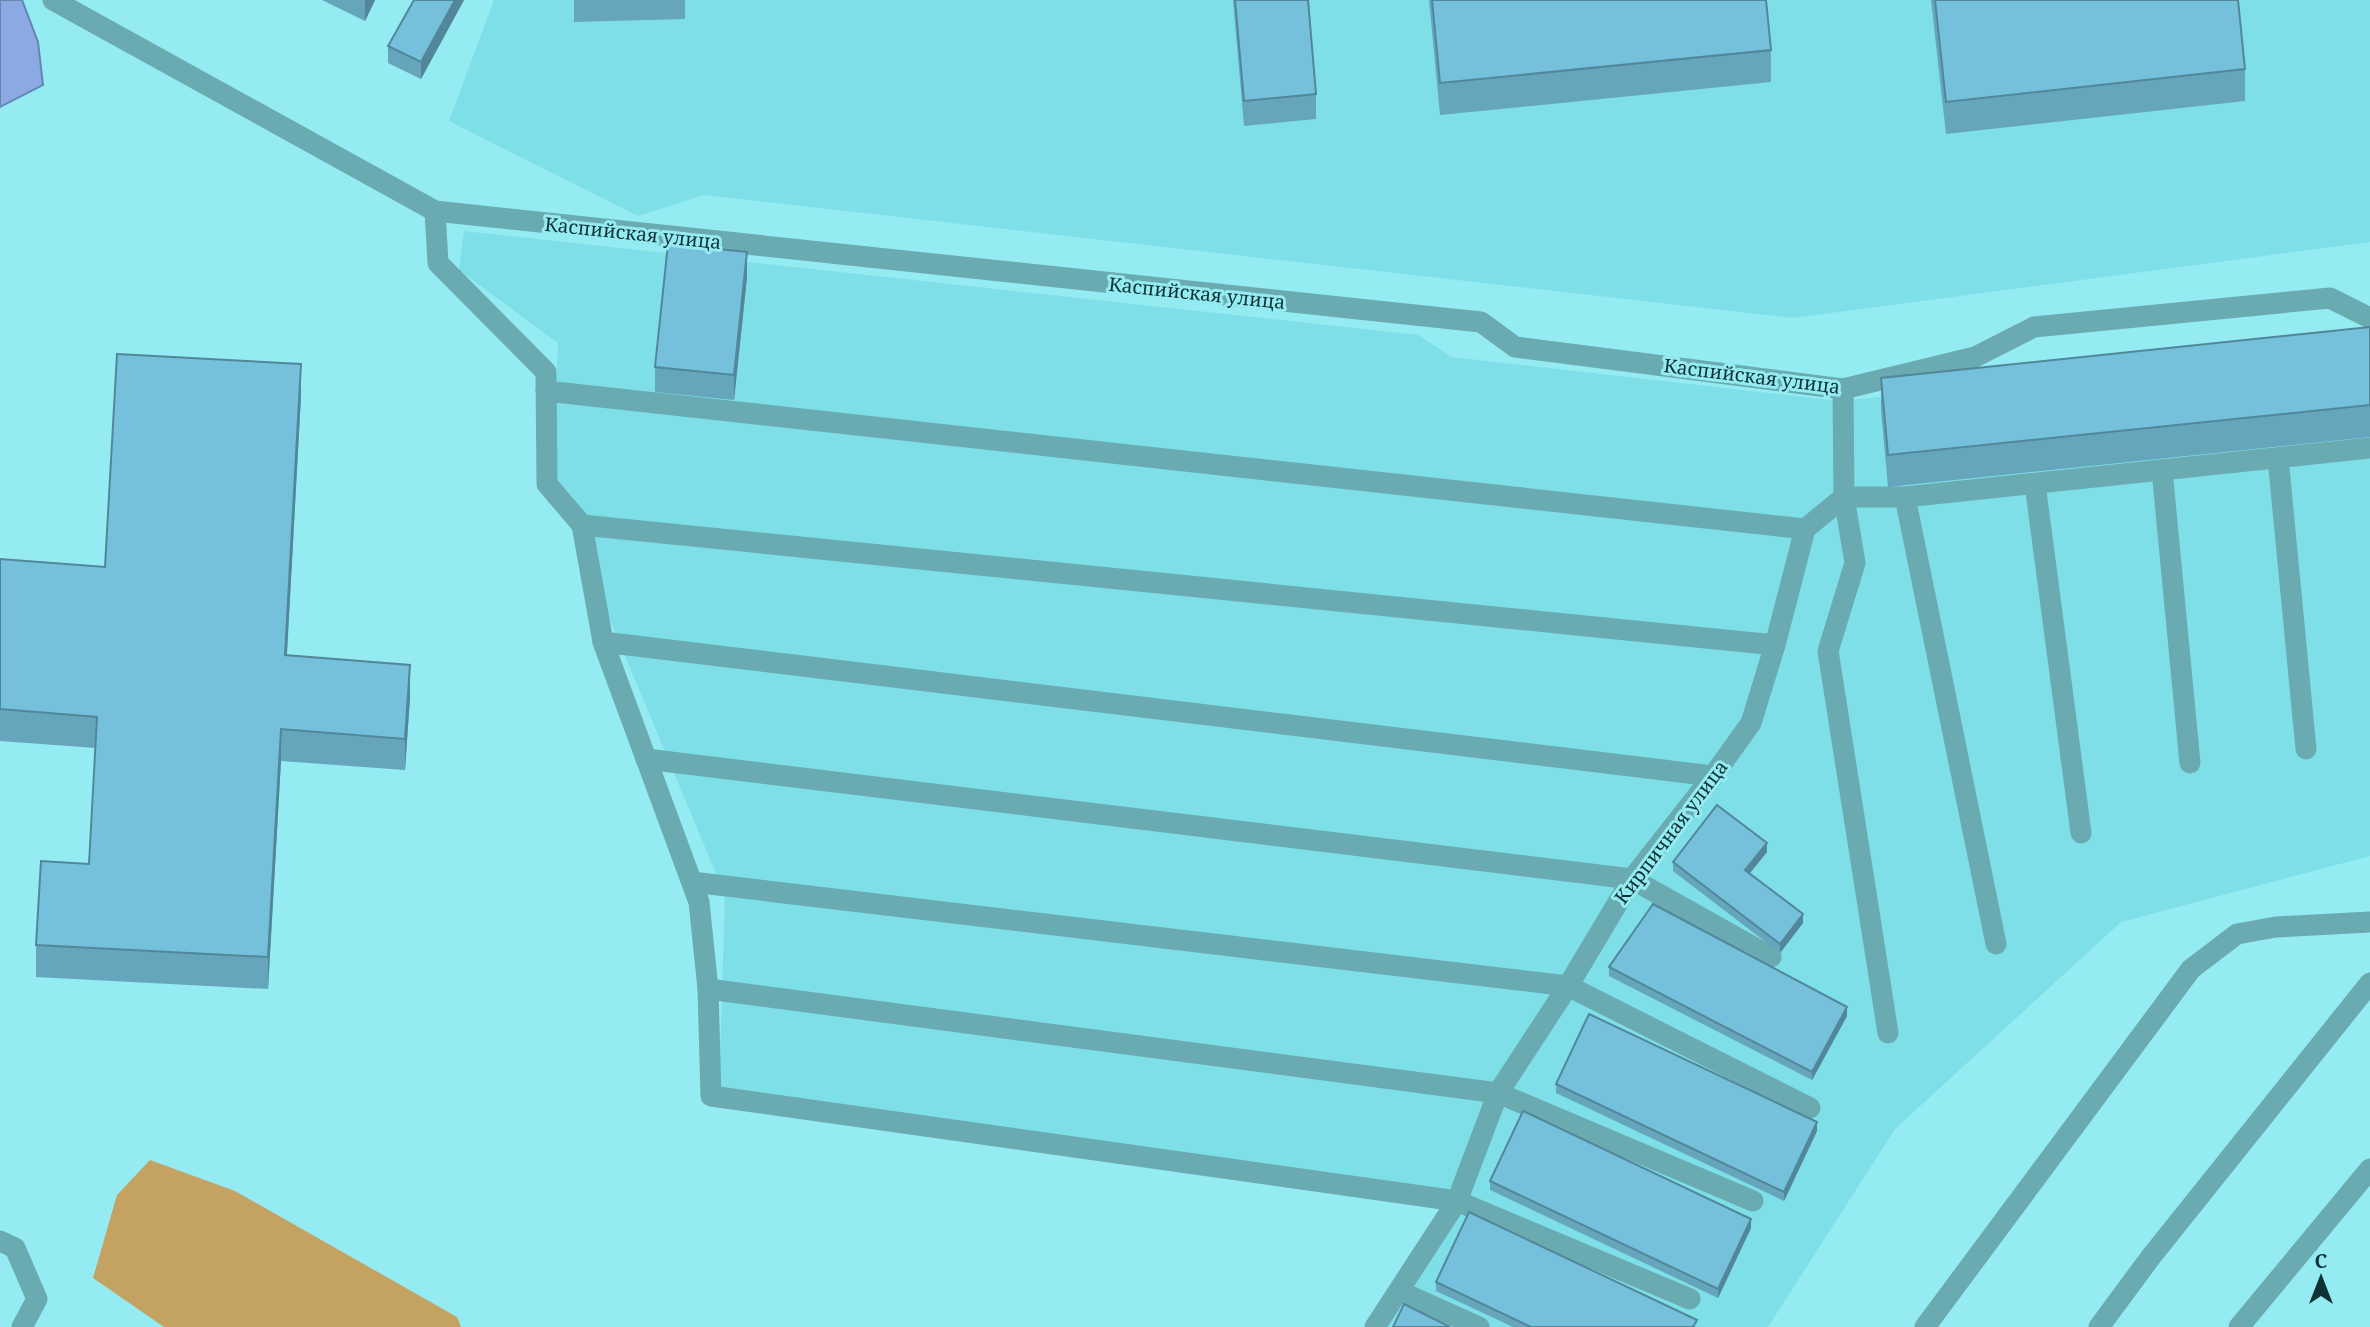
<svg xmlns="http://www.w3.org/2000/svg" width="2370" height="1327" font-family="'Noto Serif',serif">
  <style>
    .built { fill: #7edfe8 }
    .forest { fill: #c4a262 }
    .water { fill: #8baae4; stroke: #6586b0; stroke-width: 2 }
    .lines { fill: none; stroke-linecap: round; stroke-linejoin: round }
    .minor { stroke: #69abb1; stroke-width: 21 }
    .wall { fill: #65a6bd }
    .shaded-wall { fill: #52879a }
    .building { fill: #75c1dc; stroke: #52879a; stroke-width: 2 }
    .labels { text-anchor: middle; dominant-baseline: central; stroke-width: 6; stroke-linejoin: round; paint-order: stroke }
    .street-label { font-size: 19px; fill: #0d3336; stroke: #94ebf2 }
  </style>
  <rect width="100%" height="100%" fill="#94ebf2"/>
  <g class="built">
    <path d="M 494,0 L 2370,0 L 2370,242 L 1793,318 L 704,195 L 638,216 L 449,121 Z"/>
    <path d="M 464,231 L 1418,335 L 1452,357 L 1839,401 L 2370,347 L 2370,856 L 2121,922 L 1895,1129 L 1768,1327 L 1376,1327 L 1457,1202 L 719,1090 L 725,895 L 552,481 L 558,343 L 459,270 Z"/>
  </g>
  <path class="forest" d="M 150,1160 L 235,1191 L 457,1317 L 461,1327 L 164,1327 L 93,1278 L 117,1195 Z"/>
  <path class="water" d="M 0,0 L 22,0 L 38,42 L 43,85 L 0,107 Z"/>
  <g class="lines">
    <g class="minor">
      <path d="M 53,0 L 435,211 L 1481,322 L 1515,347 L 1843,389 L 1975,357 L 2034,327 L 2330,298 L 2370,318"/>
      <path d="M 435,211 L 438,263 L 546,372 L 547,484 L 582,525 L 603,642 L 699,902 L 708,989 L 711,1096 L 1457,1201 L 1690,1299"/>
      <path d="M 546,391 L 1805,529"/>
      <path d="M 2278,458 L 2306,749"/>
      <path d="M 2162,470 L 2190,763"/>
      <path d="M 2035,484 L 2081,833"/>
      <path d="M 1905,497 L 1996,944"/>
      <path d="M 582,525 L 1775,645"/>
      <path d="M 603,642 L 1713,776"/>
      <path d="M 646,759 L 1632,879 L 1771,957"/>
      <path d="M 692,882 L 1568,986 L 1810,1108"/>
      <path d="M 708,989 L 1498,1093 L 1753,1201"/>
      <path d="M 1888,1033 L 1828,651 L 1855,563 L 1844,497 L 1905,497 L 2370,448"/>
      <path d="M 0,1241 L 15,1248 L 37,1299 L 22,1327"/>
      <path d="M 1399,1291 L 1479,1327"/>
      <path d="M 1375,1327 L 1457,1201 L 1498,1093 L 1568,986 L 1632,879 L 1713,776 L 1751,723 L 1775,645 L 1805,529 L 1844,497 L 1843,389"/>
      <path d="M 1925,1327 L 2191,969 L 2237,934 L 2276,927 L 2370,922"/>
      <path d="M 2099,1327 L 2150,1258 L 2370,983"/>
      <path d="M 2239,1327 L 2370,1169"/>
    </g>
  </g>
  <g class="wall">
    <path d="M 322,0 L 375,0 L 365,21 Z"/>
    <path d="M 414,0 L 464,0 L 421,79 L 388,63 L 388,46 Z"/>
    <path d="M 574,0 L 685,0 L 685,19 L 574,22 Z"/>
    <path d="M 1233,0 L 1308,0 L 1316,94 L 1316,119 L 1244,126 Z"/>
    <path d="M 1429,0 L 1766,0 L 1771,50 L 1771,82 L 1440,115 Z"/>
    <path d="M 1931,0 L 2238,0 L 2245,69 L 2245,101 L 1946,134 Z"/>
    <path d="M 747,277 L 734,400 L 655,392 L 655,367 Z"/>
    <path d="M 2370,327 L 2370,437 L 1888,487 L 1881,410 L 1881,378 Z"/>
    <path d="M 301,396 L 287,655 L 410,697 L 405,770 L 281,761 L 268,989 L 36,977 L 36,945 L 89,864 L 96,748 L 0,741 L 0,559 L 105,567 Z"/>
    <path d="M 1767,852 L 1750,873 L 1803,923 L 1780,953 L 1673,871 L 1673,862 Z"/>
    <path d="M 1609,967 L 1847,1016 L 1812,1080 L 1609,976 Z"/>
    <path d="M 1556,1084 L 1817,1131 L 1784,1201 L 1556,1093 Z"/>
    <path d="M 1490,1181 L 1751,1228 L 1718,1298 L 1490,1190 Z"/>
    <path d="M 1436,1282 L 1697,1327 L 1513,1327 L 1436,1291 Z"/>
  </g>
  <g class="shaded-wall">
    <path d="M 365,0 L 375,0 L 365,21 Z"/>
    <path d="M 455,0 L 464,0 L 421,79 L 421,62 Z"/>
    <path d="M 747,252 L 747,277 L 734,400 L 734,375 Z"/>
    <path d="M 301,364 L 301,396 L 285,687 L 285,655 Z"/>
    <path d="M 410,665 L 410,697 L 405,770 L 405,739 Z"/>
    <path d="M 281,729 L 281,761 L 268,989 L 268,957 Z"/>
    <path d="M 1767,843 L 1767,852 L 1745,879 L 1745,870 Z"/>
    <path d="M 1803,914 L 1803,923 L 1780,953 L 1780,944 Z"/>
    <path d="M 1847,1007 L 1847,1016 L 1812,1080 L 1812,1072 Z"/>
    <path d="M 1817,1122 L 1817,1131 L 1784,1201 L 1784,1192 Z"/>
    <path d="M 1751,1219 L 1751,1228 L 1718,1298 L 1718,1289 Z"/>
  </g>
  <g class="building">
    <path d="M 414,0 L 455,0 L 421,62 L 388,46 Z"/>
    <path d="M 1235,0 L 1308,0 L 1316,94 L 1244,101 Z"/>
    <path d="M 1432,0 L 1766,0 L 1771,50 L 1440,83 Z"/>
    <path d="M 1935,0 L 2238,0 L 2245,69 L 1946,102 Z"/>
    <path d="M 668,244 L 747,252 L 734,375 L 655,367 Z"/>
    <path d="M 2370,327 L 2370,405 L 1888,455 L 1881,378 Z"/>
    <path d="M 117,354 L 301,364 L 285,655 L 410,665 L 405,739 L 281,729 L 268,957 L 36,945 L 41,861 L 89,864 L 97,717 L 0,709 L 0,559 L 105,567 Z"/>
    <path d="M 1717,805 L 1767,843 L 1745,870 L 1803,914 L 1780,944 L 1673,862 Z"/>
    <path d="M 1653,904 L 1847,1007 L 1812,1072 L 1609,967 Z"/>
    <path d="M 1589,1014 L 1817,1122 L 1784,1192 L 1556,1084 Z"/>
    <path d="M 1523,1111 L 1751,1219 L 1718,1289 L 1490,1181 Z"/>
    <path d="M 1469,1212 L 1697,1320 L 1693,1327 L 1531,1327 L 1436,1282 Z"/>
    <path d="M 1404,1304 L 1450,1327 L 1393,1327 Z"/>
  </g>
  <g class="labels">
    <g class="street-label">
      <text transform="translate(633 233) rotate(6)">Каспийская улица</text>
      <text transform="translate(1197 293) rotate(6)">Каспийская улица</text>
      <text transform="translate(1752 376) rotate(7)">Каспийская улица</text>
      <text transform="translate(1671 832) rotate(-53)">Кирпичная улица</text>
    </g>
  </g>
  <g transform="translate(2321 1278)" stroke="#94ebf2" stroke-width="5" paint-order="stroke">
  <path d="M0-5L12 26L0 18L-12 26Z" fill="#0d3336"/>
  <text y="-10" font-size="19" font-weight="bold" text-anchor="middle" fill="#0d3336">С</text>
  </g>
</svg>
